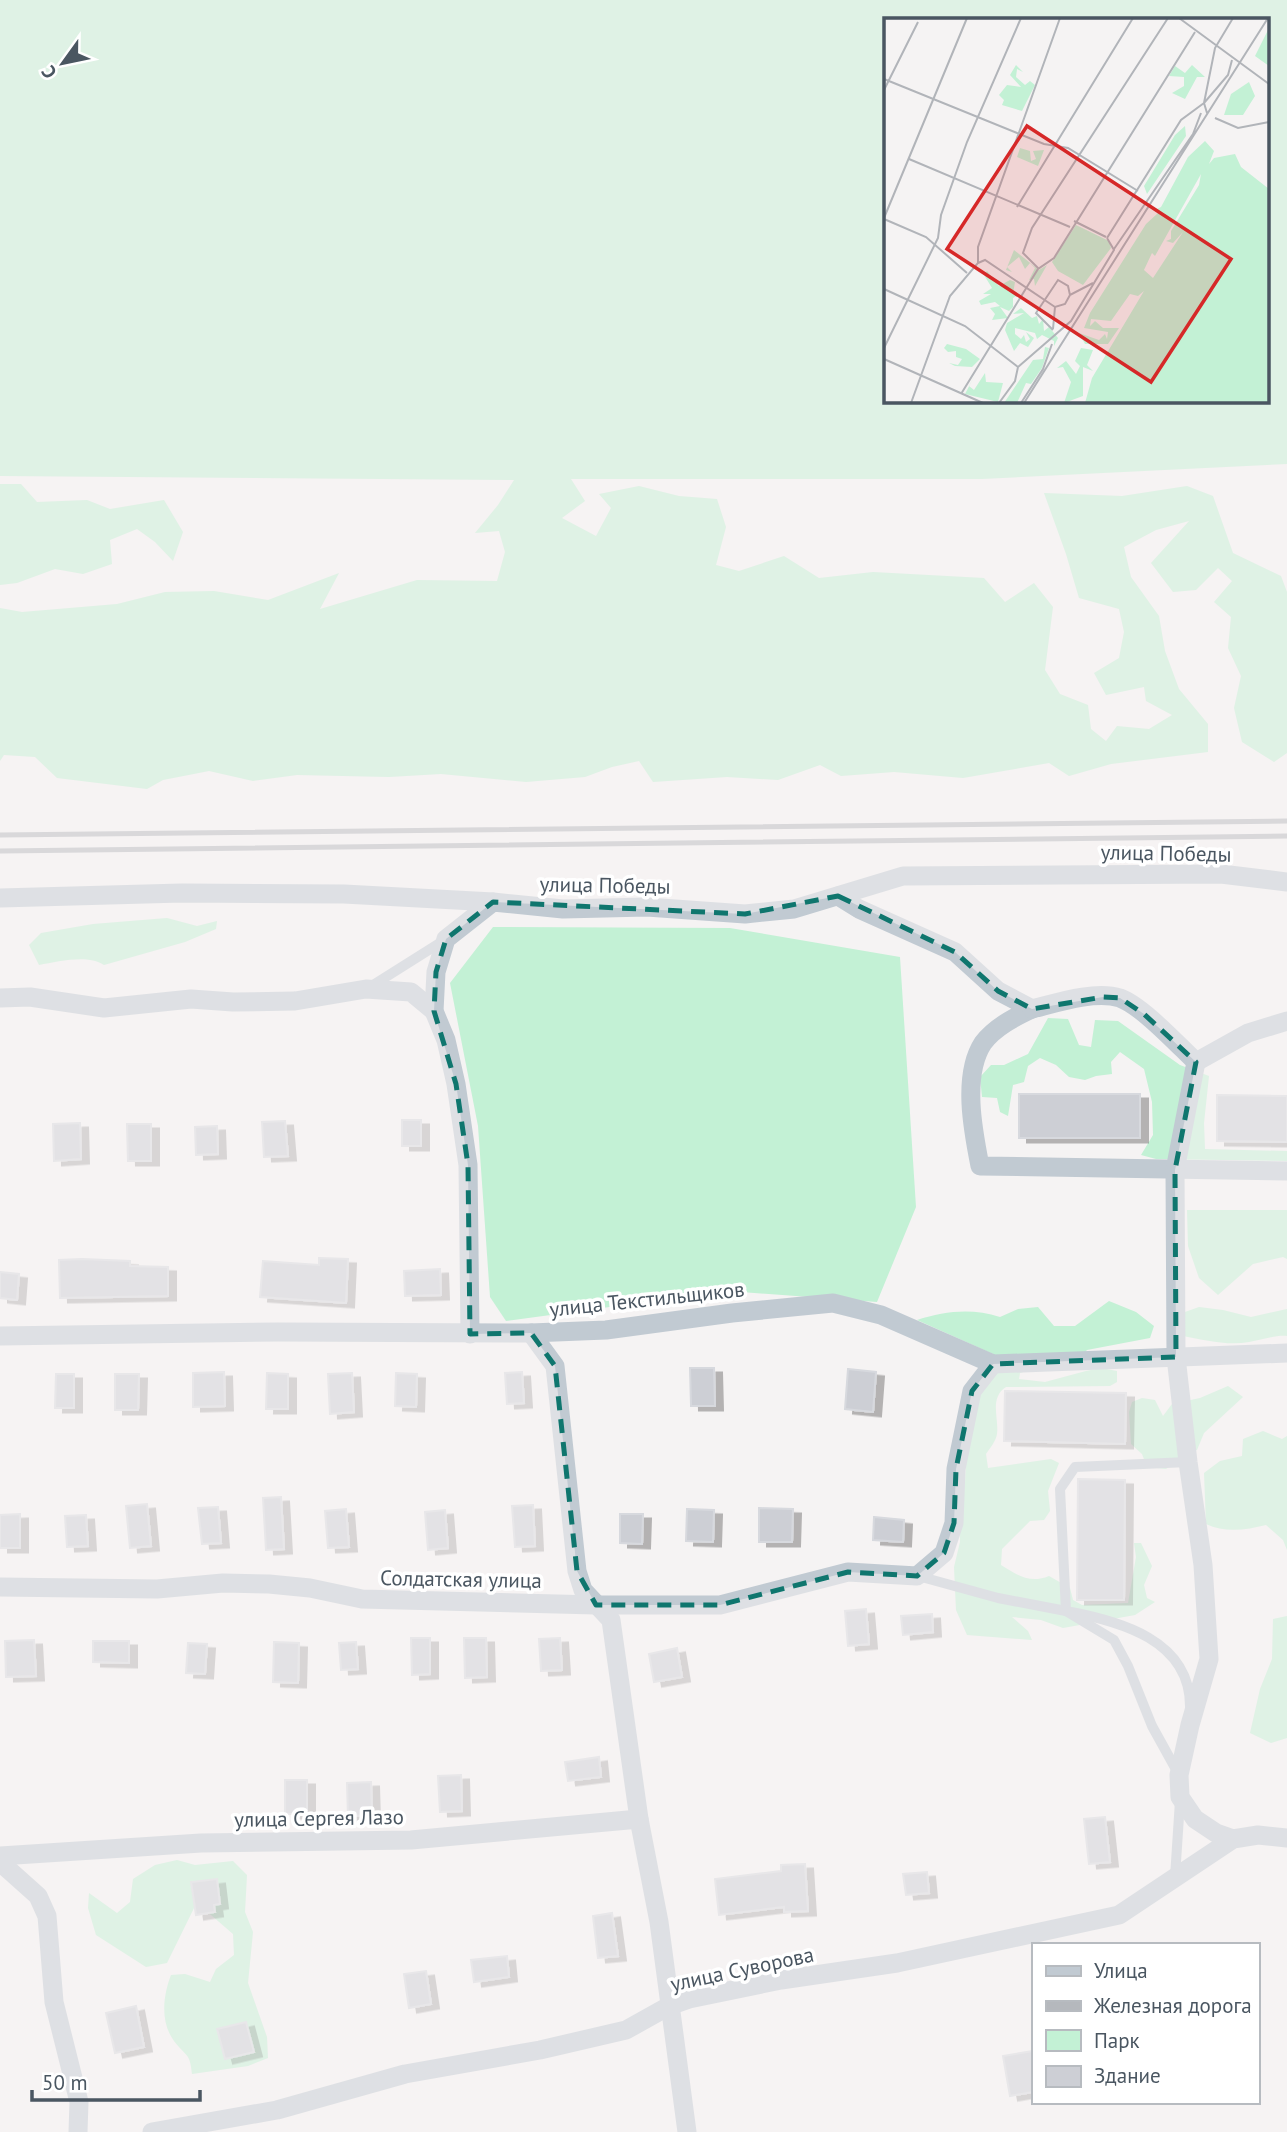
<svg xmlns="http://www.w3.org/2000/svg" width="1287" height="2132" font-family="'PT Sans',sans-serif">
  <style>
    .green { fill: #c3f1d5; fill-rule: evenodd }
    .building { fill: #cdcfd5; stroke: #d7d9de; stroke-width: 2; filter: url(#shadow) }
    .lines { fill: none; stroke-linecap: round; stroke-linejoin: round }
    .service { stroke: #c1cad2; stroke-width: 10 }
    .minor { stroke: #c1cad2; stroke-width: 19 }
    .rail { stroke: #b5b8bd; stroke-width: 5 }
    .marked { fill: none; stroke: #0f766e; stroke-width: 5; stroke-dasharray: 14 9; stroke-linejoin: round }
    .labels { text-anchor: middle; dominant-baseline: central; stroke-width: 7; stroke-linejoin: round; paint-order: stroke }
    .street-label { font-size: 21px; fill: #4a5661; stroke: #fff }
    .inset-road { fill: none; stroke: #b1b4b9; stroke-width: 2 }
    .view { fill: #d62828; fill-opacity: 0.15; stroke: #d62828; stroke-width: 3.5 }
    .inset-edge { fill: none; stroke: #4a5661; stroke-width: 3.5 }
  </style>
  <defs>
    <filter id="shadow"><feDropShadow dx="8" dy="4.5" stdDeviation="0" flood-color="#0004"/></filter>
  </defs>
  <rect width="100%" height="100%" fill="#f5f3f3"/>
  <g class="green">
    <path d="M 0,0 L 1287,0 L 1287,464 L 982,479 L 571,479 L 585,501 L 562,518 L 596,536 L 611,508 L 599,494 L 639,486 L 679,496 L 717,499 L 726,527 L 716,565 L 739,571 L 784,556 L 819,578 L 873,572 L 984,578 L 1005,602 L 1034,583 L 1053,607 L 1045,670 L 1060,694 L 1088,705 L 1091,729 L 1106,741 L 1117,726 L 1149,729 L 1172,715 L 1146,701 L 1144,687 L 1106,695 L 1094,673 L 1119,658 L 1124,632 L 1119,609 L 1079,598 L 1066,554 L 1044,493 L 1122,496 L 1187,486 L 1213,496 L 1233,553 L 1281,576 L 1287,592 L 1287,753 L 1274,762 L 1242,742 L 1234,708 L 1241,676 L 1228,648 L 1231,617 L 1214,602 L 1232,581 L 1218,568 L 1196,590 L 1173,592 L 1151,563 L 1189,521 L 1156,530 L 1124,547 L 1131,577 L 1159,616 L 1165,651 L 1179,689 L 1208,724 L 1208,752 L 1111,764 L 1069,776 L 1049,763 L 963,778 L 894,772 L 841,776 L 820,765 L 778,780 L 727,777 L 653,782 L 639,761 L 612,767 L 585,777 L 526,782 L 441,774 L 389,777 L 297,775 L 253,781 L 209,771 L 163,780 L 147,789 L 57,778 L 35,757 L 4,755 L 0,761 L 0,608 L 22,612 L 117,604 L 165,592 L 214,591 L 268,600 L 339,573 L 320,609 L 417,580 L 497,581 L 505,552 L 499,531 L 475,533 L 498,505 L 514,480 L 0,476 ZM 886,19 L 1268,19 L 1268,401 L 886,401 Z"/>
    <path d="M 0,484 L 21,484 L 37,502 L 87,500 L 110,509 L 164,500 L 183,532 L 173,561 L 155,542 L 137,529 L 110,540 L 112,564 L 83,574 L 55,569 L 17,583 L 0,585 Z"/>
    <path d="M 167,918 L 197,926 L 217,921 L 216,929 L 185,942 L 104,965 C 87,954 58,962 39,965 L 29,945 L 41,933 L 93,924 Z"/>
    <path d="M 493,927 L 730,928 L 900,957 L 916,1207 L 877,1302 L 728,1291 L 506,1321 L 490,1297 L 478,1126 L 450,983 Z"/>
    <path d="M 1048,1018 L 1068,1019 L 1079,1045 L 1091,1047 L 1095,1020 L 1118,1021 L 1180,1065 L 1209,1076 L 1204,1123 L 1205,1149 L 1287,1151 L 1287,1161 L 1156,1159 L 1141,1155 L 1153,1135 L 1152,1102 L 1144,1069 L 1120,1052 L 1111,1062 L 1112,1074 L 1096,1076 L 1085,1080 L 1069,1077 L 1056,1065 L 1040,1058 L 1028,1066 L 1024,1082 L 1013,1085 L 1008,1116 L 1000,1112 L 997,1098 L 982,1097 L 980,1077 L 991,1065 L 1004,1065 L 1028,1054 Z"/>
    <path d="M 1187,1210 L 1287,1210 L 1287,1259 L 1283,1257 L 1253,1264 L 1218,1295 L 1199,1278 L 1188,1246 Z"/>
    <path d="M 1109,1301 L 1136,1312 L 1154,1326 L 1150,1338 L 1087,1350 L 1074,1365 L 1033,1369 L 1020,1373 L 1019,1379 L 1045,1382 L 1086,1371 L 1101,1368 L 1117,1371 L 1117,1382 L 1110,1386 L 1006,1387 C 989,1398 999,1418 997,1434 C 996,1441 990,1448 986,1454 L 988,1468 L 1051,1459 L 1059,1463 L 1048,1491 L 1050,1511 L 1044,1520 L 1030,1521 L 1002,1549 L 1001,1565 C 1017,1575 1030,1584 1049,1576 L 1070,1588 L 1073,1600 L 1082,1605 L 1128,1603 L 1136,1557 L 1134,1543 L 1141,1543 L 1152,1566 L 1144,1585 L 1147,1598 L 1155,1602 L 1135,1615 L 1063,1628 L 1041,1620 L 1012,1617 L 1028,1631 L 1032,1640 L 967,1635 L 956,1610 L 954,1567 L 960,1542 L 959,1505 L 965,1483 L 967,1437 L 993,1354 L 917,1320 C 945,1311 972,1308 1000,1317 L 1018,1309 L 1038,1307 L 1054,1326 L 1075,1326 Z"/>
    <path d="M 1199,1307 L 1223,1310 L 1251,1317 L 1287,1309 L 1287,1336 C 1274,1335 1262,1340 1249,1342 C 1227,1346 1205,1340 1183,1336 L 1185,1312 Z"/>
    <path d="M 1228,1386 L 1243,1397 L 1204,1433 L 1197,1450 L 1182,1455 L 1166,1469 L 1147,1467 L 1142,1454 L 1131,1444 L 1129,1412 L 1132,1402 L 1142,1398 L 1155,1400 L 1163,1416 L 1172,1404 L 1200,1398 Z"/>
    <path d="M 1263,1431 L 1282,1439 L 1287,1436 L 1287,1550 L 1283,1540 L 1266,1525 C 1246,1530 1225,1533 1206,1524 L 1204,1473 L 1220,1461 L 1242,1456 L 1243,1439 Z"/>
    <path d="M 1287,1616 L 1287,1738 L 1271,1743 L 1250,1733 L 1260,1689 L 1272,1659 L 1273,1619 Z"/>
    <path d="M 177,1860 L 195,1865 L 233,1861 L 247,1875 L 245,1912 L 253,1932 L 248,1983 L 267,2037 L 268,2058 L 248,2066 L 192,2074 C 190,2052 186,2057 174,2041 C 160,2022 163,1996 171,1975 L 185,1974 L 210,1982 L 216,1969 L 234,1955 L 233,1934 L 211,1915 L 195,1906 L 167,1963 L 146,1967 L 96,1935 L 88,1908 L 89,1893 L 117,1913 L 130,1902 L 133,1879 L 155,1865 Z"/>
  </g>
  <g class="building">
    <rect x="1019" y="1094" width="121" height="44"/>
    <path d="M 1217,1095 L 1287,1096 L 1287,1142 L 1217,1141 Z"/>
    <rect x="402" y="1120" width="19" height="26"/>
    <path d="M 285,1121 L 288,1156 L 264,1157 L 262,1122 Z"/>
    <path d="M 80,1123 L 81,1159 L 54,1161 L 53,1124 Z"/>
    <path d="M 127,1124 L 151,1124 L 151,1161 L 128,1161 Z"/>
    <path d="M 217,1126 L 218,1154 L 196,1155 L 195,1127 Z"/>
    <path d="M 319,1258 L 348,1259 L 346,1303 L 260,1297 L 263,1261 L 319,1265 Z"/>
    <path d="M 82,1259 L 130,1261 L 130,1266 L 168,1267 L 168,1296 L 60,1298 L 59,1260 Z"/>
    <path d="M 440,1269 L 441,1295 L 405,1296 L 404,1271 Z"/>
    <path d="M 0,1272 L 19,1274 L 17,1300 L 0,1298 Z"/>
    <path d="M 690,1368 L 714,1368 L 715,1406 L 691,1406 Z"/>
    <path d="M 848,1369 L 876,1372 L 873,1412 L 845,1409 Z"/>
    <path d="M 224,1372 L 225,1406 L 193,1407 L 193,1373 Z"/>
    <path d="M 522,1372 L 524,1403 L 507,1404 L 505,1373 Z"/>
    <path d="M 267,1373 L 288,1374 L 288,1409 L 266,1409 Z"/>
    <path d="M 352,1373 L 354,1412 L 330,1414 L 328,1374 Z"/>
    <path d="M 396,1373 L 417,1374 L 416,1407 L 395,1406 Z"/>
    <path d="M 56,1374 L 74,1374 L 74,1408 L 55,1408 Z"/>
    <path d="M 115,1374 L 139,1374 L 138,1410 L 115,1410 Z"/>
    <path d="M 1005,1391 L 1126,1393 L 1125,1444 L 1004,1441 Z"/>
    <path d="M 1078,1479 L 1125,1480 L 1124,1600 L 1077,1600 Z"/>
    <path d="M 281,1497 L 284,1549 L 266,1550 L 263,1498 Z"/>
    <path d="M 147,1504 L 151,1546 L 130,1548 L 126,1506 Z"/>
    <path d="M 533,1505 L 535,1546 L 515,1547 L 512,1506 Z"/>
    <path d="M 218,1507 L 221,1543 L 202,1544 L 198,1508 Z"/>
    <path d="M 759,1508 L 793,1509 L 792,1542 L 759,1542 Z"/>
    <path d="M 346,1509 L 349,1547 L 328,1548 L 325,1511 Z"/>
    <path d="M 687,1509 L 714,1510 L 713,1542 L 686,1541 Z"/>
    <path d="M 445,1510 L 448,1548 L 428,1550 L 425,1512 Z"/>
    <path d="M 20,1514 L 20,1548 L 0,1548 L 0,1515 Z"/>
    <path d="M 620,1514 L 643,1514 L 642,1544 L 620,1543 Z"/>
    <path d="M 86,1515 L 88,1546 L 67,1547 L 65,1516 Z"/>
    <path d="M 874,1517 L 904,1520 L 903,1542 L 873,1540 Z"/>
    <path d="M 866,1609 L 869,1644 L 848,1646 L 845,1611 Z"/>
    <path d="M 932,1614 L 933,1632 L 903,1635 L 901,1616 Z"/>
    <path d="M 411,1638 L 430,1638 L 430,1674 L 412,1675 Z"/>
    <path d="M 464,1638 L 486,1638 L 487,1677 L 465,1678 Z"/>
    <path d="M 560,1638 L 562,1670 L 541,1671 L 539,1639 Z"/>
    <path d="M 34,1640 L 36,1676 L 6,1677 L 5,1641 Z"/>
    <path d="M 93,1641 L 129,1641 L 129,1663 L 93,1662 Z"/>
    <path d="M 274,1642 L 299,1643 L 298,1683 L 273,1682 Z"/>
    <path d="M 356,1642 L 358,1669 L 341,1670 L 339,1643 Z"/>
    <path d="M 188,1643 L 207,1644 L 205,1674 L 186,1673 Z"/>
    <path d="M 677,1648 L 682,1677 L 654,1682 L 649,1654 Z"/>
    <path d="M 599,1757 L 601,1777 L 568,1781 L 565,1762 Z"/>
    <path d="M 461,1775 L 462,1811 L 440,1812 L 438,1776 Z"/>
    <rect x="285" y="1780" width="22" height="34"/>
    <path d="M 371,1782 L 372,1815 L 348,1816 L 347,1783 Z"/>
    <path d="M 1105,1817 L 1110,1862 L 1089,1864 L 1084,1819 Z"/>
    <path d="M 805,1864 L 808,1911 L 784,1912 L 784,1907 L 719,1915 L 715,1879 L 781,1871 L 781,1865 Z"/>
    <path d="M 927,1872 L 929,1893 L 906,1895 L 903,1874 Z"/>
    <path d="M 217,1879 L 220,1904 L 214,1905 L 215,1912 L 196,1915 L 191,1882 Z"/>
    <path d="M 612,1913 L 618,1956 L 598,1958 L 593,1916 Z"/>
    <path d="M 507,1956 L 509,1977 L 474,1982 L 471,1960 Z"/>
    <path d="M 426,1971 L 431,2004 L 409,2008 L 404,1974 Z"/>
    <path d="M 136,2006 L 144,2047 L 115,2053 L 106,2013 Z"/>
    <path d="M 246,2022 L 254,2052 L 225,2059 L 217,2029 Z"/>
    <path d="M 1033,2051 L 1033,2092 L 1010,2096 L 1003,2056 Z"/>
  </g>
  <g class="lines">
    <g class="service">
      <path d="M 370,987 L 443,941"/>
      <path d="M 1188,1462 L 1075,1467 L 1060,1489 L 1066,1611 C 1120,1621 1190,1640 1190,1706"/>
      <path d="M 918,1576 L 998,1598 L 1066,1611 L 1114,1640 L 1128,1666 L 1152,1726 L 1178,1773"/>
      <path d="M 1175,1877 L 1180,1801"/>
    </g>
    <g class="minor">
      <path d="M 838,896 L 859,909 L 955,952 L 998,991 L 1032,1009 C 1015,1017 995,1027 983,1043 C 962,1075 973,1131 980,1166 L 1287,1171"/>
      <path d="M 0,898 L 182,893 L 344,894 L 493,902"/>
      <path d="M 0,998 L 30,997 L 104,1008 L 191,999 L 233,1002 L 295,1001 L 366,989 L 411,992 L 434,1011"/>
      <path d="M 1032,1009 C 1056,1003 1095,990 1120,998 C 1142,1006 1178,1045 1196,1062 L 1175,1170 L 1176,1357 L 1188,1462 L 1203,1565 L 1209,1659 L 1190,1725 L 1179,1775 L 1180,1797 L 1195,1819 L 1216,1833 L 1233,1839"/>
      <path d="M 1196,1062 L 1248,1033 L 1287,1021"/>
      <path d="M 531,1333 L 555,1366 L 577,1571 L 583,1590 L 611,1620 L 639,1819 L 659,1922 L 687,2132"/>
      <path d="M 470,1334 L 468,1165 L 456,1084 L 446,1040 L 434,1011 L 436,972 L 446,939 L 493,902 L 563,909 L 647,907 L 745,914 L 794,909 L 903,876 L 1221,874 L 1287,882"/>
      <path d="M 0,1336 L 278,1332 L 531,1333 L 606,1330 L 732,1313 L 833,1303 L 881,1315 L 993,1364 L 1287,1353"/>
      <path d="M 0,1587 L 157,1589 L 223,1583 L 269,1584 L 310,1588 L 362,1599 L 596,1605 L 720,1605 L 848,1572 L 917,1576 L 944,1553 L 954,1523 L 956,1469 L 972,1391 L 993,1364"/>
      <path d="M 0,1856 L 201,1843 L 411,1840 L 639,1819"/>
      <path d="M 0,1862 L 38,1896 L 47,1916 L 54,2002 L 79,2102 L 78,2132"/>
      <path d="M 152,2132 L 277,2110 L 405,2074 L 540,2050 L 626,2030 L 669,2006 L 689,1999 L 781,1980 L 897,1963 L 1119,1915 L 1233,1839 L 1258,1835 L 1287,1838"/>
    </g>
    <g class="rail">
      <path d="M 0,835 L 1287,821"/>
      <path d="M 0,851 L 1287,836"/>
    </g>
  </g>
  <path d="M0 0H1287V2132H0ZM 838,896 L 955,952 L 998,991 L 1032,1009 L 1103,997 L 1120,998 L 1144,1014 L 1196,1062 L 1175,1170 L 1176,1357 L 993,1364 L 972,1391 L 956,1469 L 954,1523 L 944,1553 L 917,1576 L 848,1572 L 720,1605 L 596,1605 L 577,1571 L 555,1366 L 531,1333 L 470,1334 L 468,1165 L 456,1084 L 434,1011 L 436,972 L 446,939 L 493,902 L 745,914 Z" fill="#f5f3f3" fill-opacity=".55" fill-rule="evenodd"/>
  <path class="marked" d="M 838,896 L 955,952 L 998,991 L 1032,1009 L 1103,997 L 1120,998 L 1144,1014 L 1196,1062 L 1175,1170 L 1176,1357 L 993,1364 L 972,1391 L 956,1469 L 954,1523 L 944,1553 L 917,1576 L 848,1572 L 720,1605 L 596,1605 L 577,1571 L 555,1366 L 531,1333 L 470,1334 L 468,1165 L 456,1084 L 434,1011 L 436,972 L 446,939 L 493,902 L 745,914 Z"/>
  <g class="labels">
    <g class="street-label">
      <text transform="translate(1166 853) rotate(1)">улица Победы</text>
      <text transform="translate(605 885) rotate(1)">улица Победы</text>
      <text transform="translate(647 1299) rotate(-6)">улица Текстильщиков</text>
      <text transform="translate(461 1579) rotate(1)">Солдатская улица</text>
      <text transform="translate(319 1818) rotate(-1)">улица Сергея Лазо</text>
      <text transform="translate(742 1969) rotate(-12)">улица Суворова</text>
    </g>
  </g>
  <g transform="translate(884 18)">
    <rect width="385" height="385" fill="#f5f3f3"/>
    <path d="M 385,10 L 385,48 L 371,38 ZM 132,47 L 139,54 L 133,51 L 132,59 L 141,67 L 146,63 L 151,67 L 138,93 L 118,87 L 120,82 L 115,77 L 123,67 L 137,69 L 126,57 ZM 308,47 L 321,59 L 313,59 L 301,81 L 288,75 L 300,68 L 300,59 L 285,58 L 291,48 L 301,55 ZM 365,64 L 371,78 L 359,97 L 340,97 L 347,76 ZM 301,108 L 302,118 L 263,176 L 260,168 L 291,117 ZM 321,123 L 330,133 L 325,146 L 330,140 L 351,136 L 357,149 L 385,171 L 385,385 L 201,385 L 208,360 L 260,273 L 254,278 L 246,276 L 227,303 L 207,301 L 206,308 L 211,303 L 219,310 L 235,310 L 224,326 L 201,326 L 195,315 L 215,322 L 221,316 L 223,321 L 224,314 L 200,310 L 206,295 L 262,206 L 274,195 L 271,192 L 277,189 L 304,139 ZM 317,156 L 315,167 L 287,213 L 287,221 L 282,223 L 289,225 L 299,214 L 269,260 L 260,252 L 268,235 L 271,238 ZM 136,130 L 146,133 L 147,143 L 152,141 L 149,133 L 160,132 L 154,148 L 133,139 ZM 192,207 L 225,223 L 227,230 L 199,267 L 174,253 L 168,244 ZM 130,232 L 155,252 L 163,247 L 151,268 L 150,261 L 145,262 L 151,250 L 146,245 L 141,251 L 135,239 L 123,249 L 128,254 L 122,252 ZM 103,253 L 115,268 L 126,262 L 131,264 L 129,276 L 135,276 L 129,280 L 129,289 L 125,293 L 116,289 L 124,300 L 108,302 L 111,296 L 106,290 L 116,288 L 111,284 L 97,287 L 95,283 L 107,276 L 99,276 L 108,270 L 100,257 ZM 137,290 L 148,300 L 153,298 L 155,306 L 159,301 L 160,313 L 165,309 L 174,320 L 170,328 L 170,323 L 158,317 L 153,321 L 151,315 L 131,310 L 131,316 L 137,321 L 140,317 L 142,324 L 146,321 L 142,314 L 150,320 L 144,329 L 136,325 L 130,333 L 121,312 L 123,305 L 140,295 L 129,296 ZM 63,326 L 82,331 L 96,341 L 88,349 L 71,348 L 65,345 L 74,347 L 78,341 L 72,339 L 72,333 L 64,334 L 60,330 ZM 161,329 L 165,330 L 158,350 L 147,366 L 142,365 L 133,385 L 120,385 L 149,342 L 159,341 ZM 197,330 L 209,332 L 203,347 L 209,353 L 199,349 L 199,378 L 180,385 L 187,364 L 179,349 L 173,350 L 182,343 L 192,356 L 196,348 L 191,343 ZM 92,355 L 85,368 L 90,372 L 101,355 L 102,364 L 119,365 L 114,384 L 81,376 Z" fill="#c3f1d5" fill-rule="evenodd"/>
    <path class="inset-road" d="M 295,0 L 385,66M 0,61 L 160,126 L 184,130 L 254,173M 0,72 L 34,4M 323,95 L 320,85 L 344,57 L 348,42M 331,100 L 354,110 L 385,104M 25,141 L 186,209M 133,189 L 249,0M 0,200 L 83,0M 0,201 L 42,219 L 83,255M 190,203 L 222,219M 223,220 L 297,102 L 320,85 L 331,30 L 349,0M 230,231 L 309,116 L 317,95M 94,245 L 101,242 L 171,289 L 181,286 L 186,277M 154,250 L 139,235 L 148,210 L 284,0M 0,271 L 81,308 L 134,349M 169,311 L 171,289M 169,312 L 152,295 L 174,262 L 184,268 L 186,277 L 209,265M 0,330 L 54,220 L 57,197 L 83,124 L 137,0M 0,341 L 99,385M 77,376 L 154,251 L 170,240 L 311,14M 27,385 L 66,278 L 94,245 L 94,229 L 176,0M 115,385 L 131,363 L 134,349 L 187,303 L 230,232 L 223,220M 137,385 L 159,351 L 168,326M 140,385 L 384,0"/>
    <path class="view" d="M 143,108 L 347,241 L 267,364 L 63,231 Z"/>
    <rect width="385" height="385" class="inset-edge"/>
  </g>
  <rect x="1032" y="1943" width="228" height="161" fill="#ffffff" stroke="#b7bbc0" stroke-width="2"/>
  <rect x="1046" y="1966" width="35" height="10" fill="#c1cad2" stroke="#b7bbc0" stroke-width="2"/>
  <text x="1094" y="1978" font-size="21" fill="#4a5661">Улица</text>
  <rect x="1046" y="2001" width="35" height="10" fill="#b5b8bd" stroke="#b7bbc0" stroke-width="2"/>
  <text x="1094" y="2013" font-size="21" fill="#4a5661">Железная дорога</text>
  <rect x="1046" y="2030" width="35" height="21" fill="#c3f1d5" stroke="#b7bbc0" stroke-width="2"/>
  <text x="1094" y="2048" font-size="21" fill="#4a5661">Парк</text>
  <rect x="1046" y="2066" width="35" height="21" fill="#cdcfd5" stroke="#b7bbc0" stroke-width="2"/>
  <text x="1094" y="2083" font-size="21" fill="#4a5661">Здание</text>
  <g transform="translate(63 63) rotate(237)" stroke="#ffffff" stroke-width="5" paint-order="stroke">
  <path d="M0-5L12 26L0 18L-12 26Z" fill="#4a5661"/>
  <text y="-10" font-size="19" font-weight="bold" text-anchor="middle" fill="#4a5661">С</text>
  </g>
  <path d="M32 2090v10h168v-10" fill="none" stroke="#4a5661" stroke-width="3.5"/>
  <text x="42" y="2090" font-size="21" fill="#4a5661" stroke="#ffffff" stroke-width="5" paint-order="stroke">50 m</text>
</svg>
